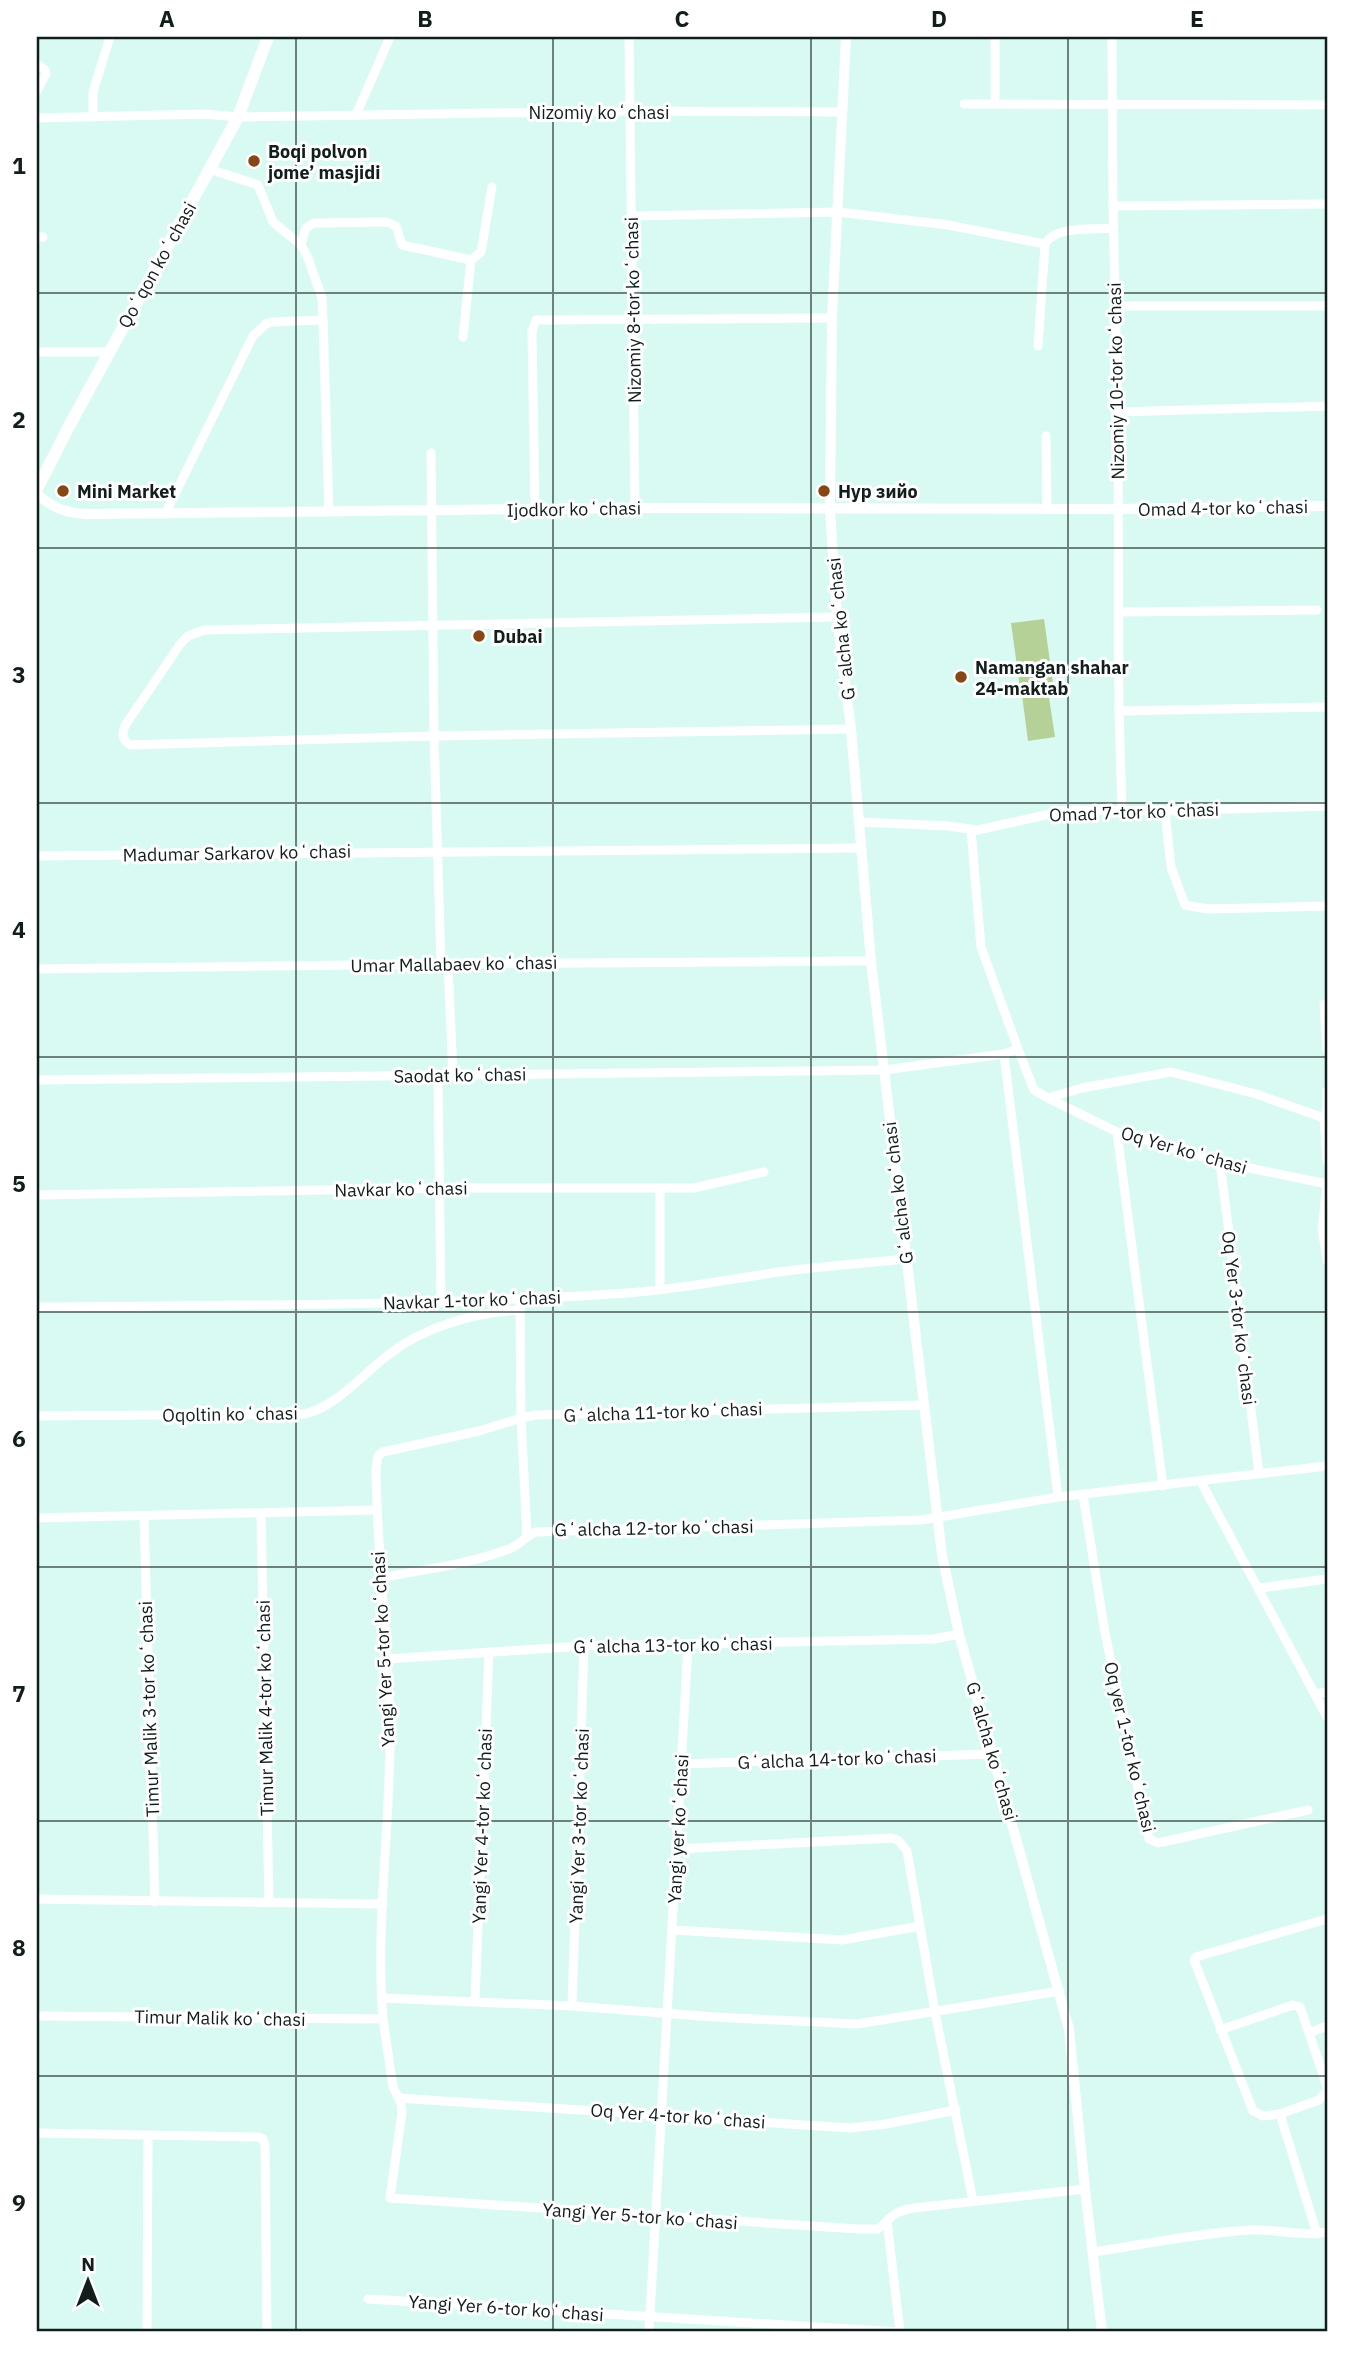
<svg xmlns="http://www.w3.org/2000/svg" width="1364" height="2369" font-family="'IBM Plex Sans',sans-serif">
  <style>
    .green { fill: #b5d197 }
    .lines { fill: none; stroke-linecap: round; stroke-linejoin: round }
    .minor { stroke: #fff; stroke-width: 9 }
    .tertiary { stroke: #fff; stroke-width: 10 }
    .secondary { stroke: #fff; stroke-width: 12 }
    .grid { fill: none; stroke: #121e1b; stroke-width: 2; stroke-opacity: 0.55 }
    .poi-dot { fill: #884614; stroke: #fff; stroke-width: 2.5 }
    .labels { text-anchor: middle; dominant-baseline: central; stroke-width: 6; stroke-linejoin: round; paint-order: stroke }
    .street-label { font-size: 18px; fill: #121e1b; stroke: #fff }
    .poi-label { font-size: 18px; font-weight: bold; fill: #121e1b; stroke: #fff; text-anchor: start }
    .neatline { fill: none; stroke: #121e1b; stroke-width: 2.5 }
    .grid-label { font-size: 23px; text-anchor: middle; font-weight: bold; fill: #121e1b }
  </style>
  <rect width="100%" height="100%" fill="#d9faf2"/>
  <g class="green">
    <path d="M 1044,619 L 1053,683 L 1020,688 L 1011,623 Z"/>
    <path d="M 1048,691 L 1055,737 L 1028,741 L 1022,695 Z"/>
  </g>
  <g class="lines">
    <g class="minor">
      <path d="M 629,37 L 635,508"/>
      <path d="M 1112,37 L 1113,206 L 1118,412 L 1119,711 L 1122,810"/>
      <path d="M 37,64 L 45,70 L 46,74 L 37,91"/>
      <path d="M 964,104 L 1327,105"/>
      <path d="M 995,104 L 995,37"/>
      <path d="M 356,115 L 390,37"/>
      <path d="M 93,117 L 93,92 L 110,37"/>
      <path d="M 37,118 L 205,114 L 238,117 L 631,111 L 842,112"/>
      <path d="M 209,169 L 258,185 L 273,222 L 301,245 L 308,258 L 322,298 L 323,320"/>
      <path d="M 1113,206 L 1327,204"/>
      <path d="M 631,216 L 838,212 L 948,225 L 1045,244 L 1038,346"/>
      <path d="M 37,237 L 43,237"/>
      <path d="M 1045,244 C 1056,225 1094,230 1113,228"/>
      <path d="M 301,245 L 306,228 L 314,223 L 387,222 L 396,226 L 402,245 L 471,260 L 463,337"/>
      <path d="M 471,260 L 481,252 L 492,187"/>
      <path d="M 1115,306 L 1327,306"/>
      <path d="M 37,352 L 109,352"/>
      <path d="M 1118,412 L 1327,406"/>
      <path d="M 1046,436 L 1047,509"/>
      <path d="M 431,453 L 434,736 L 441,964"/>
      <path d="M 535,509 L 532,331 L 536,320 L 832,318"/>
      <path d="M 165,514 L 253,336 L 266,324 L 272,322 L 323,320 L 329,511"/>
      <path d="M 1119,612 L 1317,610"/>
      <path d="M 837,617 L 204,630 L 188,636 L 181,643 L 126,724 C 121,732 122,740 130,745 L 434,736 L 851,729"/>
      <path d="M 1119,711 L 1327,707"/>
      <path d="M 1165,811 L 1171,867 L 1185,905 L 1208,909 L 1327,906"/>
      <path d="M 860,822 L 947,826 L 978,830 L 1068,810 L 1165,811 L 1327,806"/>
      <path d="M 971,830 L 981,947 L 1018,1049"/>
      <path d="M 37,856 L 861,848"/>
      <path d="M 448,964 L 453,1075"/>
      <path d="M 37,969 L 441,964 L 871,961"/>
      <path d="M 1327,1004 L 1324,1004 L 1327,1050"/>
      <path d="M 1004,1054 L 1058,1497"/>
      <path d="M 438,1075 L 441,1302"/>
      <path d="M 37,1080 L 884,1070 L 1004,1054 L 1018,1049 L 1034,1090 L 1048,1098 L 1082,1088 L 1171,1072 L 1256,1094 L 1324,1118 L 1327,1108"/>
      <path d="M 1048,1098 L 1117,1132 L 1220,1162 L 1327,1184"/>
      <path d="M 1327,1108 L 1327,1091"/>
      <path d="M 1324,1118 L 1327,1161"/>
      <path d="M 1117,1132 L 1163,1486"/>
      <path d="M 1220,1162 L 1259,1474"/>
      <path d="M 660,1188 L 660,1289"/>
      <path d="M 37,1195 L 441,1188 L 694,1188 L 764,1172"/>
      <path d="M 1327,1243 L 1325,1246 L 1327,1261"/>
      <path d="M 1325,1246 L 1322,1230 L 1327,1184"/>
      <path d="M 37,1307 C 234,1305 431,1306 628,1293 C 672,1290 715,1282 759,1275 C 807,1267 857,1264 906,1259"/>
      <path d="M 37,1416 L 305,1414 C 337,1406 362,1375 388,1355 C 425,1326 474,1313 520,1310"/>
      <path d="M 1201,1482 L 1327,1717"/>
      <path d="M 1083,1495 L 1105,1633 L 1149,1839 L 1158,1843 L 1308,1810"/>
      <path d="M 261,1513 L 269,1903"/>
      <path d="M 144,1516 L 155,1902"/>
      <path d="M 37,1518 L 376,1510"/>
      <path d="M 527,1535 L 521,1418 L 536,1415 L 923,1405"/>
      <path d="M 380,1578 C 422,1570 469,1564 509,1549 C 520,1545 525,1536 536,1532 L 921,1520 L 1058,1497 L 1327,1466"/>
      <path d="M 1260,1588 L 1327,1579"/>
      <path d="M 387,1659 L 584,1646 L 934,1639 L 959,1634"/>
      <path d="M 1314,1694 L 1327,1692"/>
      <path d="M 681,1764 L 992,1754"/>
      <path d="M 677,1849 L 891,1838 L 898,1840 L 907,1851 L 935,2012 L 973,2201"/>
      <path d="M 37,1899 L 383,1904"/>
      <path d="M 673,1930 L 842,1940 L 920,1926"/>
      <path d="M 382,1998 L 572,2006 L 714,2017 L 857,2024 L 1060,1991"/>
      <path d="M 475,2001 L 489,1652"/>
      <path d="M 572,2006 L 584,1646"/>
      <path d="M 37,2016 L 383,2019 C 375,1922 391,1825 390,1727 C 388,1641 377,1554 376,1468 L 378,1456 L 383,1452 L 479,1431 L 521,1418 L 520,1300"/>
      <path d="M 383,2019 L 393,2087 L 401,2103 L 402,2113 L 390,2198 L 858,2229 L 878,2229 L 887,2221"/>
      <path d="M 1327,2026 L 1309,2033 L 1327,2086"/>
      <path d="M 1220,2030 L 1293,2005 L 1300,2007 L 1309,2033"/>
      <path d="M 398,2098 L 850,2128 L 886,2124 L 956,2110"/>
      <path d="M 1280,2114 L 1319,2100 L 1327,2091"/>
      <path d="M 37,2133 L 259,2137 L 263,2139 L 265,2146 L 267,2332"/>
      <path d="M 1317,2234 L 1280,2114 L 1263,2116 L 1253,2111 L 1194,1960 L 1196,1957 L 1327,1919"/>
      <path d="M 1094,2252 C 1146,2244 1199,2233 1251,2230 C 1277,2229 1302,2237 1327,2232"/>
      <path d="M 368,2299 L 897,2332"/>
      <path d="M 147,2332 L 148,2135"/>
      <path d="M 649,2332 L 688,1645"/>
      <path d="M 900,2332 L 887,2221 C 895,2212 903,2210 914,2208 L 1085,2189"/>
    </g>
    <g class="tertiary">
      <path d="M 846,37 L 832,318 L 830,510 L 837,617 L 851,729 L 871,961 L 942,1555 L 959,1634 L 1069,2029 L 1085,2189 L 1102,2332"/>
      <path d="M 37,494 C 53,508 65,513 87,514 L 635,508 L 1118,509 L 1327,506"/>
    </g>
    <path class="secondary" d="M 37,489 L 68,428 L 238,117 L 268,37"/>
  </g>
  <path class="grid" d="M 296,37 L 296,2332M 553,37 L 553,2332M 811,37 L 811,2332M 1068,37 L 1068,2332M 37,293 L 1327,293M 37,548 L 1327,548M 37,803 L 1327,803M 37,1057 L 1327,1057M 37,1312 L 1327,1312M 37,1567 L 1327,1567M 37,1821 L 1327,1821M 37,2076 L 1327,2076"/>
  <g class="poi-dot">
    <circle cx="254" cy="161" r="7"/>
    <circle cx="63" cy="491" r="7"/>
    <circle cx="824" cy="491" r="7"/>
    <circle cx="479" cy="636" r="7"/>
    <circle cx="961" cy="677" r="7"/>
  </g>
  <g class="labels">
    <g class="street-label">
      <text x="599" y="112">Nizomiy koʻchasi</text>
      <text transform="translate(157 265) rotate(-61)">Qoʻqon koʻchasi</text>
      <text transform="translate(633 310) rotate(-91)">Nizomiy 8-tor koʻchasi</text>
      <text transform="translate(1116 381) rotate(-91)">Nizomiy 10-tor koʻchasi</text>
      <text transform="translate(1223 508) rotate(-1)">Omad 4-tor koʻchasi</text>
      <text transform="translate(574 509) rotate(-1)">Ijodkor koʻchasi</text>
      <text transform="translate(841 629) rotate(-96)">Gʻalcha koʻchasi</text>
      <text transform="translate(1134 812) rotate(-2)">Omad 7-tor koʻchasi</text>
      <text transform="translate(237 853) rotate(-1)">Madumar Sarkarov koʻchasi</text>
      <text transform="translate(454 964) rotate(-1)">Umar Mallabaev koʻchasi</text>
      <text transform="translate(460 1075) rotate(-1)">Saodat koʻchasi</text>
      <text transform="translate(1184 1150) rotate(16)">Oq Yer koʻchasi</text>
      <text transform="translate(401 1189) rotate(-1)">Navkar koʻchasi</text>
      <text transform="translate(898 1193) rotate(-97)">Gʻalcha koʻchasi</text>
      <text transform="translate(472 1300) rotate(-2)">Navkar 1-tor koʻchasi</text>
      <text transform="translate(1239 1318) rotate(83)">Oq Yer 3-tor koʻchasi</text>
      <text transform="translate(663 1412) rotate(-2)">Gʻalcha 11-tor koʻchasi</text>
      <text transform="translate(230 1414) rotate(-1)">Oqoltin koʻchasi</text>
      <text transform="translate(654 1528) rotate(-1)">Gʻalcha 12-tor koʻchasi</text>
      <text transform="translate(673 1645) rotate(-1)">Gʻalcha 13-tor koʻchasi</text>
      <text transform="translate(383 1649) rotate(-93)">Yangi Yer 5-tor koʻchasi</text>
      <text transform="translate(265 1708) rotate(-91)">Timur Malik 4-tor koʻchasi</text>
      <text transform="translate(149 1709) rotate(-92)">Timur Malik 3-tor koʻchasi</text>
      <text transform="translate(1130 1747) rotate(77)">Oq yer 1-tor koʻchasi</text>
      <text transform="translate(992 1751) rotate(74)">Gʻalcha koʻchasi</text>
      <text transform="translate(837 1759) rotate(-2)">Gʻalcha 14-tor koʻchasi</text>
      <text transform="translate(482 1826) rotate(-88)">Yangi Yer 4-tor koʻchasi</text>
      <text transform="translate(579 1826) rotate(-88)">Yangi Yer 3-tor koʻchasi</text>
      <text transform="translate(678 1829) rotate(-87)">Yangi yer koʻchasi</text>
      <text transform="translate(220 2018) rotate(1)">Timur Malik koʻchasi</text>
      <text transform="translate(678 2116) rotate(4)">Oq Yer 4-tor koʻchasi</text>
      <text transform="translate(640 2216) rotate(4)">Yangi Yer 5-tor koʻchasi</text>
      <text transform="translate(506 2308) rotate(4)">Yangi Yer 6-tor koʻchasi</text>
    </g>
    <g class="poi-label">
      <text x="268" y="151">Boqi polvon<tspan x="268" dy="21">jome’ masjidi</tspan></text>
      <text x="77" y="491">Mini Market</text>
      <text x="838" y="491">Нур зийо</text>
      <text x="493" y="636">Dubai</text>
      <text x="975" y="667">Namangan shahar<tspan x="975" dy="21">24-maktab</tspan></text>
    </g>
  </g>
  <rect width="1364" height="2369" fill="none" stroke="#ffffff" stroke-width="77"/>
  <g transform="translate(88 2281)" stroke="#ffffff" stroke-width="5" paint-order="stroke">
  <path d="M0-5L12 26L0 18L-12 26Z" fill="#121e1b"/>
  <text y="-10" font-size="19" font-weight="bold" text-anchor="middle" fill="#121e1b">N</text>
  </g>
  <rect x="38" y="38" width="1288" height="2292" class="neatline"/>
  <g class="grid-label">
    <text x="167" y="27">A</text>
    <text x="425" y="27">B</text>
    <text x="682" y="27">C</text>
    <text x="939" y="27">D</text>
    <text x="1197" y="27">E</text>
    <text x="19" y="174">1</text>
    <text x="19" y="428">2</text>
    <text x="19" y="683">3</text>
    <text x="19" y="938">4</text>
    <text x="19" y="1192">5</text>
    <text x="19" y="1447">6</text>
    <text x="19" y="1702">7</text>
    <text x="19" y="1956">8</text>
    <text x="19" y="2211">9</text>
  </g>
</svg>
